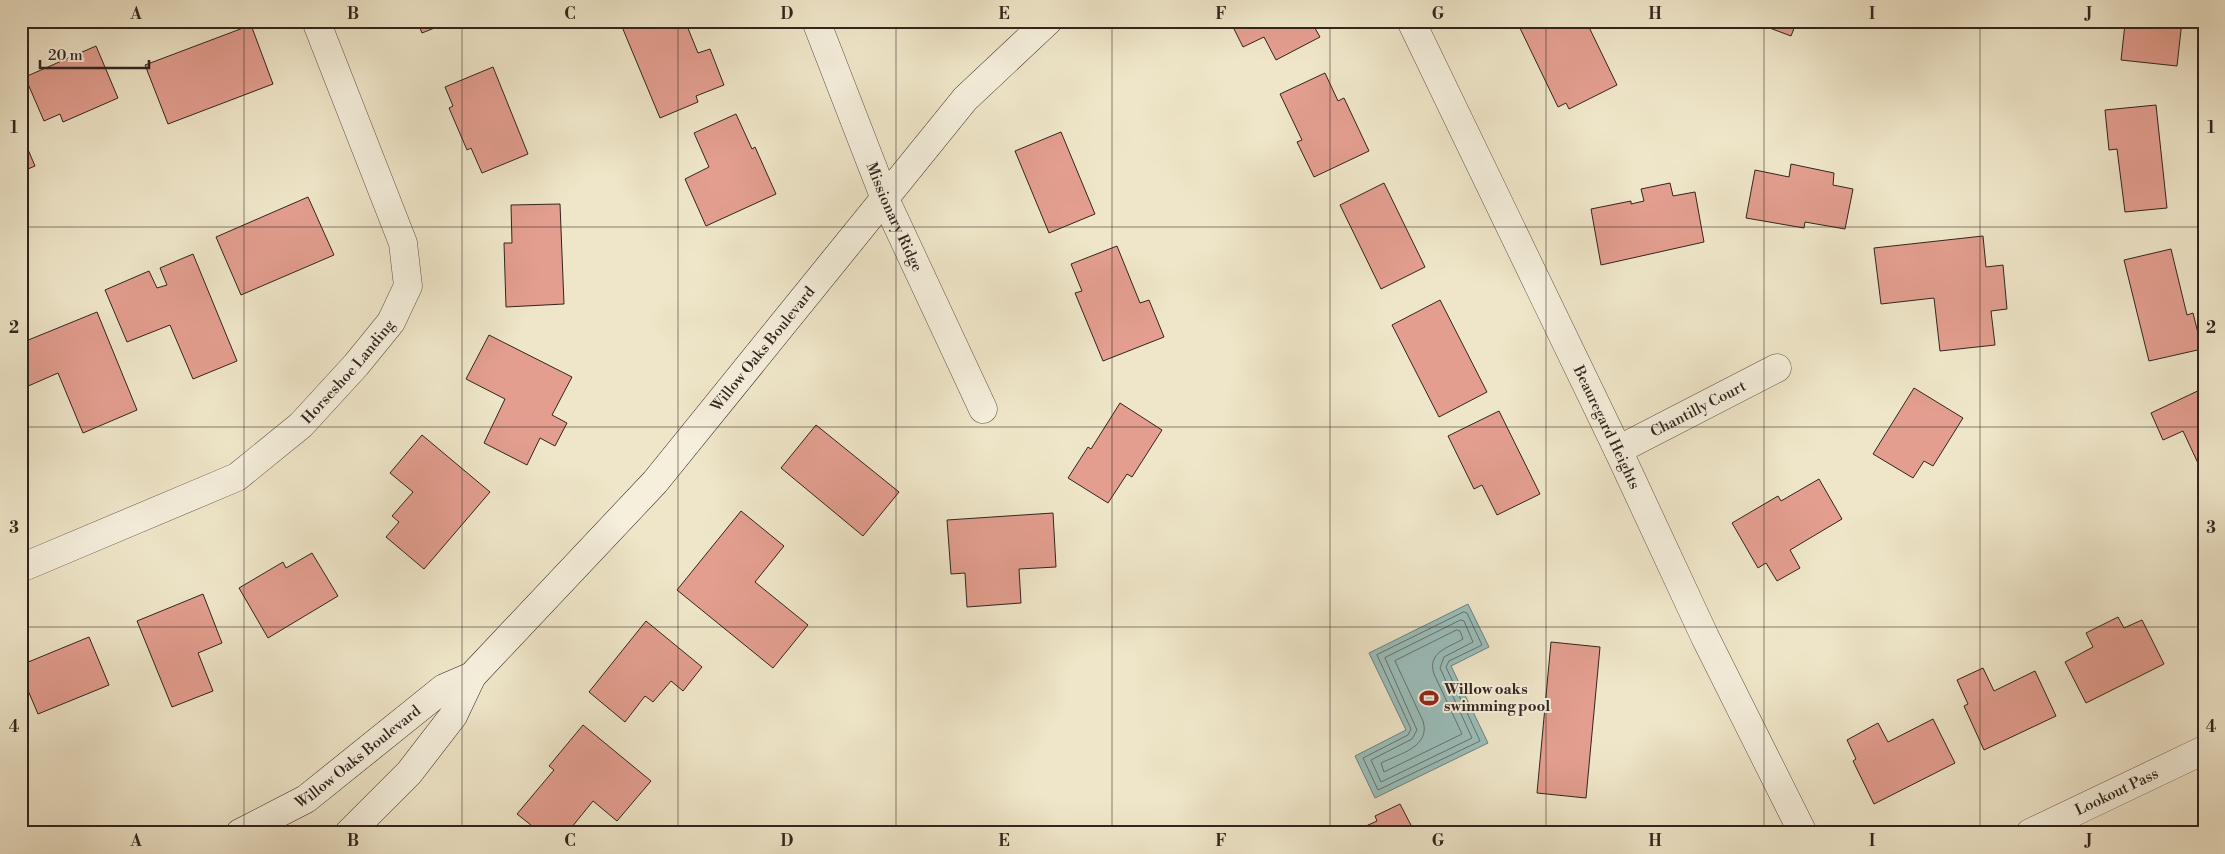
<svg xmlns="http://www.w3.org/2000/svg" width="2225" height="854" font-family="'Libre Bodoni',serif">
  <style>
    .water { fill: #9abebb; stroke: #70807c }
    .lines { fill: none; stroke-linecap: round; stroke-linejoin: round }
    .shore { stroke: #66716c; stroke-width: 1 }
    .building { fill: #e39e8f; stroke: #32241e }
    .street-casing { stroke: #615449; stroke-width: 29 }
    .secondary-casing { stroke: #32241e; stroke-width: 29 }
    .street { stroke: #f5efdc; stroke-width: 28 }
    .secondary { stroke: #f5efdc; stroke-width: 28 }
    .grid { fill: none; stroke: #32241e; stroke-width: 1; stroke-opacity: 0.55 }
    .labels { text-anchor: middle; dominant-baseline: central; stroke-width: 4; stroke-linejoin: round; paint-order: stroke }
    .street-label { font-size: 15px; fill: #32241e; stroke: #f5efdc }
    .poi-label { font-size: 15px; font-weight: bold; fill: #32241e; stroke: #f5efdc; text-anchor: start }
    .neatline { fill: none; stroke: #32241e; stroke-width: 2 }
    .grid-label { font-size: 16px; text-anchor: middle; font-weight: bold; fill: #32241e }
  </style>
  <rect width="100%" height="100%" fill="#efe6c9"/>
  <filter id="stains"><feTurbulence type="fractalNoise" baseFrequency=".004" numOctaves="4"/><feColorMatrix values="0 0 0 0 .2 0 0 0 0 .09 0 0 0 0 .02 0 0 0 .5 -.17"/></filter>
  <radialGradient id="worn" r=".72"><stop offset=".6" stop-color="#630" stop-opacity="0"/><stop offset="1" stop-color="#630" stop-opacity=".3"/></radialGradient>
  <path class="water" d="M 1468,604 L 1489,647 L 1451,666 L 1488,743 L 1375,798 L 1355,756 L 1406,730 L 1369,653 Z"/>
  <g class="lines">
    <g class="shore">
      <path d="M 1464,612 L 1467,613 L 1482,645 L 1449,661 L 1446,667 L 1480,741 L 1378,790 L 1363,758 L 1408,735 L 1411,729 L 1377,655 Z"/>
      <path d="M 1461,620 L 1464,621 L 1473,642 L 1444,657 L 1440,668 L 1472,738 L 1381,782 L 1371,760 L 1412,739 L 1417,730 L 1385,658 Z"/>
      <path d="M 1457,630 L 1460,631 L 1463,639 C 1448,648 1427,652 1434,674 L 1462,734 L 1384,772 L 1381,763 C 1399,754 1431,747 1423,721 L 1395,661 Z"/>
    </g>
  </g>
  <g class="building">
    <path d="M 417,21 L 446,21 L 447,23 L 422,33 Z"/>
    <path d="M 622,21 L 685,21 L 698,53 L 710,49 L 724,85 L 696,96 L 698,102 L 660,118 L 620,22 Z"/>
    <path d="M 1230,21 L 1311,21 L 1320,37 L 1276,60 L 1264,37 L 1243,47 Z"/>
    <path d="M 1524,21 L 1586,21 L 1617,85 L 1569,109 L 1566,103 L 1558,107 L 1518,24 Z"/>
    <path d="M 1751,21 L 1797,21 L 1791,36 Z"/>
    <path d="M 2099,21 L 2182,21 L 2177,66 L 2121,60 L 2125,24 Z"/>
    <path d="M 251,25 L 273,84 L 168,124 L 145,65 Z"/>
    <path d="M 96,46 L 118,98 L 63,122 L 60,114 L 44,121 L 25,77 Z"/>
    <path d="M 493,67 L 528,154 L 482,173 L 471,148 L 467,150 L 449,108 L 453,106 L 445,87 Z"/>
    <path d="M 1325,73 L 1338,101 L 1344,98 L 1369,151 L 1314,177 L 1297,142 L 1302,140 L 1280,94 Z"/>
    <path d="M 2156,105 L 2167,208 L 2125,212 L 2117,149 L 2109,150 L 2105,110 Z"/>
    <path d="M 736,114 L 752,149 L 755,147 L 776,194 L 706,226 L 685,179 L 709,167 L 694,133 Z"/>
    <path d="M 1061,132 L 1095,214 L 1049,233 L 1015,151 Z"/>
    <path d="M 21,133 L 35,166 L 21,172 Z"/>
    <path d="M 1791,164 L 1834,173 L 1833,185 L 1853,189 L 1845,229 L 1805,222 L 1804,228 L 1746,218 L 1755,170 L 1789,177 Z"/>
    <path d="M 1384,183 L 1425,267 L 1381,289 L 1340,205 Z"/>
    <path d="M 1670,183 L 1673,196 L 1695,192 L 1704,242 L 1601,265 L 1591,209 L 1631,201 L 1631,204 L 1644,201 L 1641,189 Z"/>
    <path d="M 308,197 L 334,255 L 241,295 L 216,237 Z"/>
    <path d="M 560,204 L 564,304 L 506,307 L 504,243 L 512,243 L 511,205 Z"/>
    <path d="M 1983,236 L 1986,267 L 2003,265 L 2007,309 L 1991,311 L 1995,345 L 1940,351 L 1934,298 L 1881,304 L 1874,248 Z"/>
    <path d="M 1117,246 L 1140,303 L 1149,300 L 1164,337 L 1103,361 L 1075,293 L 1082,291 L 1071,264 Z"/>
    <path d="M 2171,249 L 2187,315 L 2193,313 L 2202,349 L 2149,361 L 2124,260 Z"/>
    <path d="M 193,254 L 237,361 L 193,379 L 170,325 L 127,342 L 105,290 L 149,271 L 157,288 L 167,285 L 160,268 Z"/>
    <path d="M 1440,300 L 1487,392 L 1439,417 L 1392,325 Z"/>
    <path d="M 97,312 L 137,410 L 83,433 L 58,373 L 26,387 L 21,375 L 21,343 Z"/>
    <path d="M 489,335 L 572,377 L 552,415 L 567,423 L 555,446 L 540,438 L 527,465 L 484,443 L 505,399 L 466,379 Z"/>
    <path d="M 1914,388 L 1963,418 L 1933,466 L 1924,461 L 1913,478 L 1873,454 Z"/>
    <path d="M 2204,388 L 2204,476 L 2183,431 L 2163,440 L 2151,413 Z"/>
    <path d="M 1120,403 L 1162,430 L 1132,477 L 1127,474 L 1108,503 L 1068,478 L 1088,447 L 1091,449 Z"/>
    <path d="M 1499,411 L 1540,494 L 1497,515 L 1482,485 L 1474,489 L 1448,436 Z"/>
    <path d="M 816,425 L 899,492 L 863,536 L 781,468 Z"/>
    <path d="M 422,435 L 490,492 L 424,569 L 386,537 L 399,522 L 392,516 L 413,492 L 390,473 Z"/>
    <path d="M 21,443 L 28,459 L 21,461 Z"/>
    <path d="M 1819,479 L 1842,519 L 1790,550 L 1800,568 L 1777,581 L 1766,563 L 1758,568 L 1732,523 L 1778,496 L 1781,501 Z"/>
    <path d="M 741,511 L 784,546 L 755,582 L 808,625 L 773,668 L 677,590 Z"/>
    <path d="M 1053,513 L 1056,567 L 1019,569 L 1021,603 L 967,607 L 965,573 L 951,574 L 947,520 Z"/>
    <path d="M 312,553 L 338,596 L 268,638 L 239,588 L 283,562 L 286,568 Z"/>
    <path d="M 203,594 L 222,643 L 198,653 L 213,691 L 172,707 L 137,621 Z"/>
    <path d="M 2118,617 L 2124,628 L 2142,620 L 2164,664 L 2086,703 L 2065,662 L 2093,647 L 2086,633 Z"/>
    <path d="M 646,621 L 702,667 L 683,691 L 671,681 L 653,702 L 645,696 L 625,722 L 589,692 Z"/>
    <path d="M 89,637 L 109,685 L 38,714 L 21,674 L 21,665 Z"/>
    <path d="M 1551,642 L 1600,647 L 1586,798 L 1537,793 Z"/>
    <path d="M 1983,668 L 1994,691 L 2035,671 L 2056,716 L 1984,750 L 1964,706 L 1968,704 L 1957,680 Z"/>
    <path d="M 1933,719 L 1955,763 L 1874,804 L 1853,761 L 1856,759 L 1847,740 L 1878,723 L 1888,742 Z"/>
    <path d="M 583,725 L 651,781 L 617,821 L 593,801 L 567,833 L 541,833 L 517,814 L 554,770 L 549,766 Z"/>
    <path d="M 1400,804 L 1413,829 L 1409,833 L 1369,833 L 1366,826 L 1377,821 L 1375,816 Z"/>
  </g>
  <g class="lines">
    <g class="street-casing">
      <g id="street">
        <path id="s1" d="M 816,21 L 885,199 L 983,409"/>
        <path id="s2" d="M 1411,21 L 1618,450 L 1705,637 L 1803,833"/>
        <path id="s3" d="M 1618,450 L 1777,368"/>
        <path id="s4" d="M 21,568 L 237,477 L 301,425 L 356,365 L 391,322 L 408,286 L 403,243 L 316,21"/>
        <path id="s5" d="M 2030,833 L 2204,750"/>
      </g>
    </g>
    <g class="secondary-casing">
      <g id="secondary">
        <path id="s6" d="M 240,833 L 306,799 L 444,688 L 472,676"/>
        <path id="s7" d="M 349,833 L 409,773 L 453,716 L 472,676 L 655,482 L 965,99 L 1048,21"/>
      </g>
    </g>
    <use href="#street" class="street"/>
    <use href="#secondary" class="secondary"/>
  </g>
  <path class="grid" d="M 244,21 L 244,833M 462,21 L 462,833M 678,21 L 678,833M 896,21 L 896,833M 1112,21 L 1112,833M 1330,21 L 1330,833M 1546,21 L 1546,833M 1764,21 L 1764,833M 1980,21 L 1980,833M 21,227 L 2204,227M 21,427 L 2204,427M 21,627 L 2204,627"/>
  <defs>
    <g id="stadium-bare" transform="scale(1.5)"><path d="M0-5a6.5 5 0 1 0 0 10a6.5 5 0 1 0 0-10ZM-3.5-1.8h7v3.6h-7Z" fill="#8f2418" stroke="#f5efdc" stroke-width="2.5" paint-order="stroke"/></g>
  </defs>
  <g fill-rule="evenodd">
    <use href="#stadium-bare" x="1429" y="698"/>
  </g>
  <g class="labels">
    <g class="street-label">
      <text stroke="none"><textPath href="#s1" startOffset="211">Missionary Ridge</textPath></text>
      <text stroke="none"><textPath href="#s7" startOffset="639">Willow Oaks Boulevard</textPath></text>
      <text stroke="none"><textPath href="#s4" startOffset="388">Horseshoe Landing</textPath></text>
      <text stroke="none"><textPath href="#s3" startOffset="90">Chantilly Court</textPath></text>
      <text stroke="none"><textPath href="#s2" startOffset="451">Beauregard Heights</textPath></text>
      <text stroke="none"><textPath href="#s6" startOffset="141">Willow Oaks Boulevard</textPath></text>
      <text stroke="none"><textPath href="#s5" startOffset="96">Lookout Pass</textPath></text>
    </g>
    <g class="poi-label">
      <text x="1444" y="689">Willow oaks<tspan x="1444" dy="17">swimming pool</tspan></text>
    </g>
  </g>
  <rect width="2225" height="854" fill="none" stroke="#efe6c9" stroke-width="55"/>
  <path d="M40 60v8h109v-8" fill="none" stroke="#32241e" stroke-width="2.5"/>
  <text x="48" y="60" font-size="15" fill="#32241e" stroke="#f5efdc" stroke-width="4" paint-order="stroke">20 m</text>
  <rect x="28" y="28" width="2170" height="798" class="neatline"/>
  <g class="grid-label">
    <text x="136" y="19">A</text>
    <text x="353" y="19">B</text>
    <text x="570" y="19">C</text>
    <text x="787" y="19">D</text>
    <text x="1004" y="19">E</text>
    <text x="1221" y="19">F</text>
    <text x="1438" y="19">G</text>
    <text x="1655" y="19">H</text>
    <text x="1872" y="19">I</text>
    <text x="2089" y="19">J</text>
    <text x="14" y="133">1</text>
    <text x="2211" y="133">1</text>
    <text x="14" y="333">2</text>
    <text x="2211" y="333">2</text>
    <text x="14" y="533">3</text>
    <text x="2211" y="533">3</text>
    <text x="14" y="732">4</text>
    <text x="2211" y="732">4</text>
    <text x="136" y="846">A</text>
    <text x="353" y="846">B</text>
    <text x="570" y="846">C</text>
    <text x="787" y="846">D</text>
    <text x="1004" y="846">E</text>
    <text x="1221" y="846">F</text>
    <text x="1438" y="846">G</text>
    <text x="1655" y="846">H</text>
    <text x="1872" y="846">I</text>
    <text x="2089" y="846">J</text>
  </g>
  <rect width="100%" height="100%" filter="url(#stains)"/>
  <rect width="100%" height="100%" fill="url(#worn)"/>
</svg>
